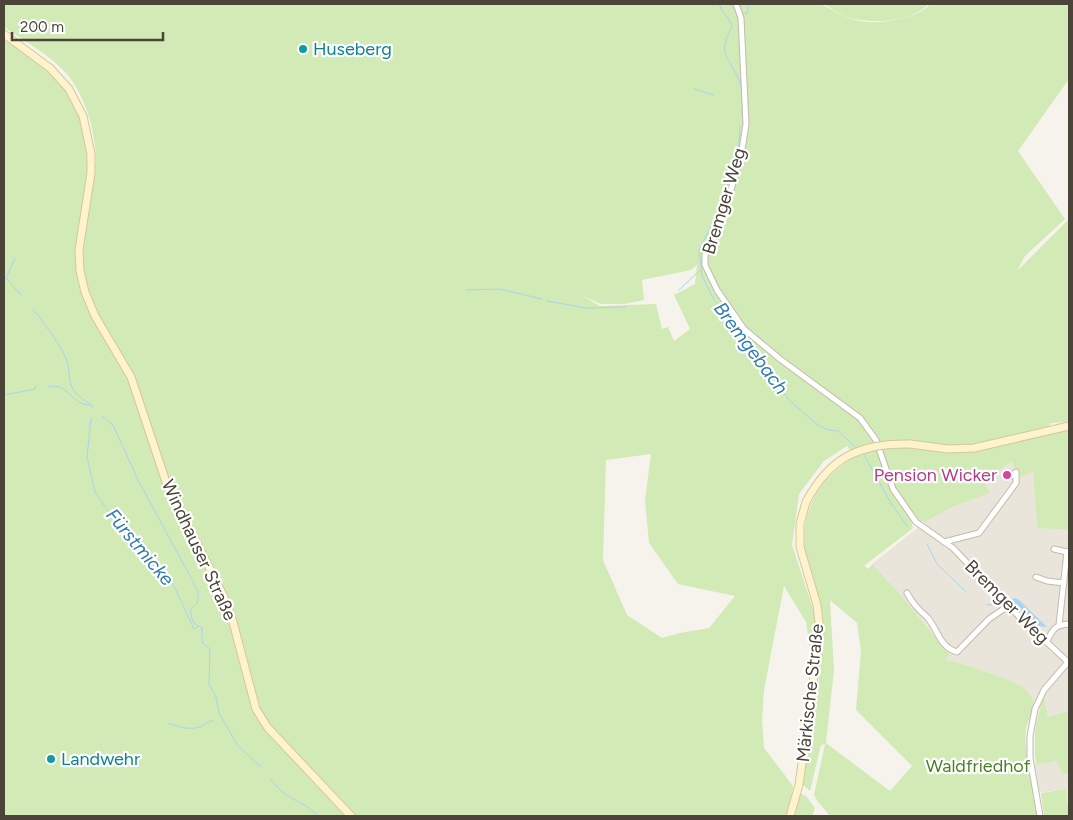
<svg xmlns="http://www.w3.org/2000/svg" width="1073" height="820" font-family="Figtree,sans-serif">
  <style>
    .residential { fill: #eae5da }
    .green { fill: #d2eab5; fill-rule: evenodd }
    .water { fill: #a9d4f2 }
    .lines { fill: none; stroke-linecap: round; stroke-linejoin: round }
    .stream { stroke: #a9d4f2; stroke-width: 1 }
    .minor-casing { stroke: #c2bbae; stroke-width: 7 }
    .secondary-casing { stroke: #d6c79b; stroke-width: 9 }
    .minor { stroke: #fff; stroke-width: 5 }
    .secondary { stroke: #fff3cd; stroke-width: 7 }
    .secondary-bridge-casing { stroke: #d6c79b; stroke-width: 9; stroke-linecap: butt }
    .secondary-bridge { stroke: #fff3cd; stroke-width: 7 }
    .culture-dot { fill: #0f9aa8; stroke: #fff; stroke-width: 2 }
    .hotel-dot { fill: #d1479c; stroke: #fff; stroke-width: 2 }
    .labels { text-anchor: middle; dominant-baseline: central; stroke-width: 4.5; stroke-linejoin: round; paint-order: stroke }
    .culture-label { font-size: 18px; fill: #0d838f; stroke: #fff; text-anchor: start }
    .street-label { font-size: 18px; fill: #4b4439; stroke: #fff }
    .hotel-label { font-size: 18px; fill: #b23c85; stroke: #fff; text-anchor: end }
    .park-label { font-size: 18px; fill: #4a7f2a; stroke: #fff }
    .water-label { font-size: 19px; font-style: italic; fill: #2e7ab2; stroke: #fff }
  </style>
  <rect width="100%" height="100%" fill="#f6f3ec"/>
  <g class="residential">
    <path d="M 1012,460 L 1033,471 L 1037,528 L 1069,530 L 1069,712 L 1048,717 L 1044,697 L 1034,704 L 1032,697 L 1021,686 L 946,661 L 946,657 L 951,655 L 900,594 L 872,564 L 925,522 L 952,507 L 989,493 L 984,481 Z"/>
    <path d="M 1057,761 L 1063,774 L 1069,773 L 1069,808 L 1066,789 L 1035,793 L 1031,781 L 1029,766 Z"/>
  </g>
  <g class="green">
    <path d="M 4,4 L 821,4 C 854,22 866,27 903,18 C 914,15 922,13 930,4 L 1069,4 L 1069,79 L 1018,151 L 1065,219 L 1025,256 L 1017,271 L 1069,219 L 1069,422 L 1051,423 L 1044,434 L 1069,430 L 1069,530 L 1037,528 L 1033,471 L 1019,478 L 1012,461 L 984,481 L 990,493 L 952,507 L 925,522 L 911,520 L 913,528 L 864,566 L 869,569 L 872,564 L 900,594 L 951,656 L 946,657 L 946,661 C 958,661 1007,679 1020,685 C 1023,687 1028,692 1031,696 C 1038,706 1028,718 1026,729 C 1022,759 1040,788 1038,816 L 830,816 L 818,802 L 814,795 L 825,744 L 821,745 L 810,791 L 802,784 C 810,735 822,678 823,629 C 824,609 816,592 810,574 C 795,524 810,484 855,457 L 847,446 L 824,461 L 799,494 L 792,545 L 814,612 L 817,628 L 812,663 L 806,622 L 784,586 L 764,690 L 762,721 L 764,748 L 793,786 L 791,802 L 785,816 L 4,816 L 4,39 C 33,60 66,81 80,116 C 86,131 88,149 92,165 L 96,163 C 96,133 86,96 66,73 C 49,54 24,41 4,27 ZM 697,265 L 695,284 L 674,295 L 690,329 L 674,341 L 668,327 L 662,329 L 656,304 L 600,306 L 581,295 L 601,304 L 624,304 L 644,300 L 642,280 L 691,270 ZM 651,454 L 645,500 L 649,543 L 678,584 L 735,596 L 709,628 L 680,633 L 662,638 L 627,615 L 603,560 L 606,460 ZM 830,600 L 857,623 L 861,651 L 856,710 L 912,766 L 890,791 L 826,743 L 834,670 Z"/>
    <path d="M 824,4 L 928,4 C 914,22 868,25 848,17 C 839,14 831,8 824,4 Z"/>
    <path d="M 1044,696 L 1048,717 L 1069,711 L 1069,773 L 1063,774 L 1056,761 L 1036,765 C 1033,739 1035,720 1044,696 Z"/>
    <path d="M 1066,789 L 1069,816 L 1044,816 L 1041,793 Z"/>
    <path d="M 801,794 L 806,796 L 815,808 L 812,816 L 794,816 Z"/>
  </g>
  <path class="water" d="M 1015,598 L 1019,600 L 1047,627 L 1039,626 L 1008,600 Z"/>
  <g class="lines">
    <g class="stream">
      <path d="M 719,4 C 722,13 730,18 732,27 C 716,56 730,57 739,80 C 743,90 742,104 742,115"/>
      <path d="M 743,14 L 747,13 L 749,4"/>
      <path d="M 694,89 L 714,95"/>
      <path d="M 740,127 L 739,143 L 723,203 L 699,250 L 702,276 L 713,298 L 790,401 L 818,425 L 828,430 L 838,431 L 858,449"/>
      <path d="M 15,258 L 6,278 L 21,295"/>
      <path d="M 466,290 L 500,289 L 542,299"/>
      <path d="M 679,290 L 700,270"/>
      <path d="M 547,301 L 586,308 L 626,307"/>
      <path d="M 33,309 C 44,324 56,338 64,354 C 76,379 59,386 92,405 L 92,408"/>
      <path d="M 48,387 C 68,381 73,407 90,405"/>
      <path d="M 4,395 L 35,389 L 36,386"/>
      <path d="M 102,416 L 113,425 L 138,480 L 198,591 L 198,602 L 190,610 L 193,622 L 198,626"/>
      <path d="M 91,418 L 87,457 L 95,492 L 108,511 L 116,516 L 141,553 L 162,570 L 174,586 L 194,629 L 199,626 L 202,628 L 202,642 L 210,649 L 209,684 L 216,697 L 219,713 L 238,746 L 261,767"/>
      <path d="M 863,453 L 892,505 L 908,527"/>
      <path d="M 927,544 L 937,564 L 965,591"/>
      <path d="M 987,605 L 1004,604"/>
      <path d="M 1067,627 L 1069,627"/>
      <path d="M 168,723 C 179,727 191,731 202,726 C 207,723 207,721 213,721"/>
      <path d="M 271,779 C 284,800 302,799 318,816"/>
    </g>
    <g class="minor-casing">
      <g id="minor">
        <path d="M 736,4 L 741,18 L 746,124 L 741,156 L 725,210 L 705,255 L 705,265 L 717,290 L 744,329 L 780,359 L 860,418 L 876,440 L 893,489 L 916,522 L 953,548 L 1008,606 L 1069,663"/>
        <path d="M 944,542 L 979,533 L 1016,483 L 1016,472 L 1011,476"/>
        <path d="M 1054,549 L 1067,552"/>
        <path d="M 1036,577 L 1047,581 L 1064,583"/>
        <path d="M 907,593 C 913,604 918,609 927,617 C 938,629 939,647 957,652 L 989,619 L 1008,606"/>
        <path d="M 1059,625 L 1067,552 L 1069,551"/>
        <path d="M 1047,641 C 1053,629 1055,625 1069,624"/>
        <path d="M 1040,816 L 1030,758 L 1030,736 L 1035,709 L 1044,690 L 1068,662"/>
      </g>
    </g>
    <g class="secondary-casing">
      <g id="secondary">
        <path d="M 4,34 L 50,68 L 69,89 L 83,116 L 91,154 L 91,173 L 79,250 L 80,271 L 85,292 L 95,316 L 131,377 L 166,482 L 224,597 L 233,622 L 256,709 L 268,728 L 351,816"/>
        <path d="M 910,444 L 948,449 L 974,448 L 1069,426"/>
        <path d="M 790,816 L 799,785 L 820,632 L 817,605 L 800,547 L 800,524 L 806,502"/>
      </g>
    </g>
    <use href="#minor" class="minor"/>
    <use href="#secondary" class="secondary"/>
    <g class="secondary-bridge-casing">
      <path id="secondary-bridge" d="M 806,502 C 830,457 860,443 910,444"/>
    </g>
    <use href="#secondary-bridge" class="secondary-bridge"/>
  </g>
  <g class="culture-dot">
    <circle cx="303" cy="49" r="5"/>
    <circle cx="51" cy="759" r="5"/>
  </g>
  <circle class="hotel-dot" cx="1007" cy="475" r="5"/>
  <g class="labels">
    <g class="culture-label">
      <text x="313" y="49">Huseberg</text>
      <text x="61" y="759">Landwehr</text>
    </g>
    <g class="street-label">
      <text transform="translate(724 201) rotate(-73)">Bremger Weg</text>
      <text transform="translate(199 550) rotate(65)">Windhauser Straße</text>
      <text transform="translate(1007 602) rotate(45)">Bremger Weg</text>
      <text transform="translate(810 693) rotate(-84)">Märkische Straße</text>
    </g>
    <g class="hotel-label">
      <text x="997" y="475">Pension Wicker</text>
    </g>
    <g class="park-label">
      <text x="978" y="766">Waldfriedhof</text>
    </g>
    <g class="water-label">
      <text transform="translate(751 348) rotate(53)">Bremgebach</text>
      <text transform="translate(140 547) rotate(50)">Fürstmicke</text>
    </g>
  </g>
  <rect width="1073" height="820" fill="none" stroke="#4b4439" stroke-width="10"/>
  <path d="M12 32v8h151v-8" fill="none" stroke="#4b4439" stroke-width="2.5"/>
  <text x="20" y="32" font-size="15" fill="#4b4439" stroke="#ffffff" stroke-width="4" paint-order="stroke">200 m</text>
</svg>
